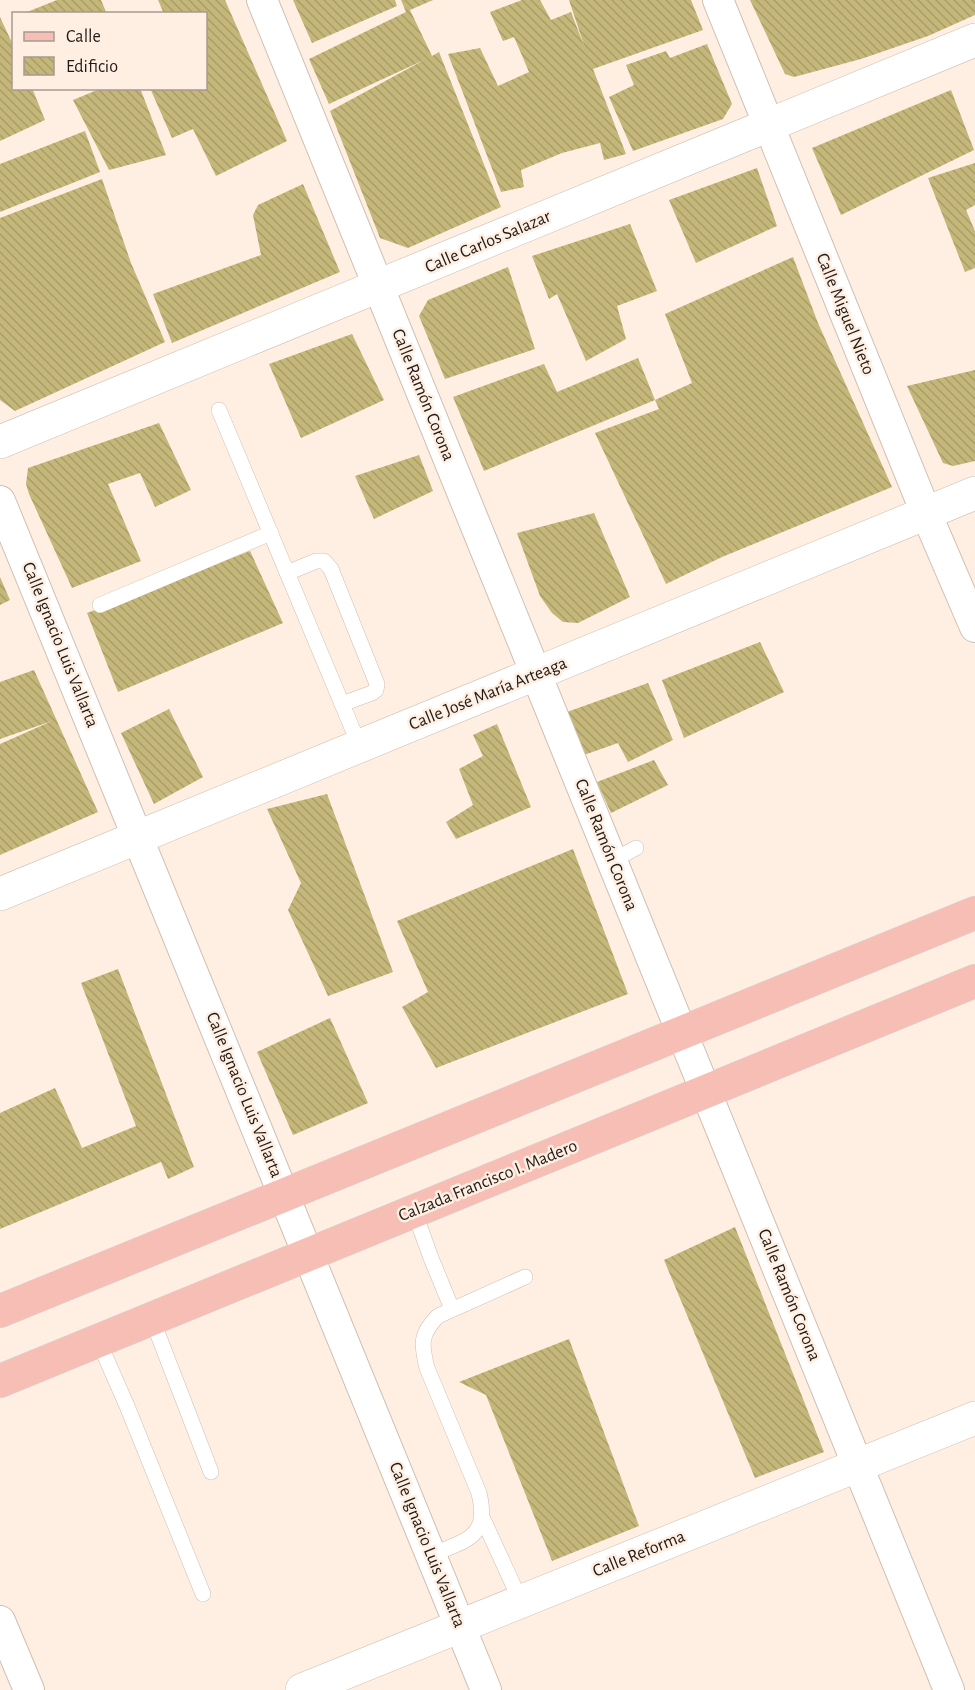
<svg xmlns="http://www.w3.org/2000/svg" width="975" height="1690" font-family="'Alegreya Sans',sans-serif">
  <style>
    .building { fill: url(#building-back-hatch) }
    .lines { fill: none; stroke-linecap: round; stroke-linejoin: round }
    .service-casing { stroke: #cebfb3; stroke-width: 16 }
    .minor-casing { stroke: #cebfb3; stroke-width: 32 }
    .tertiary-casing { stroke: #cebfb3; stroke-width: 34 }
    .primary-casing { stroke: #d7d6d5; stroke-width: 34 }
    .service { stroke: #fff; stroke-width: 15 }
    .minor { stroke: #fff; stroke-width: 30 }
    .tertiary { stroke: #fff; stroke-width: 33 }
    .primary { stroke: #f7beb6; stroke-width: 33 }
    .labels { text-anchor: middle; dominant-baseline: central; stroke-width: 5; stroke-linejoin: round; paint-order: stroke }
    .street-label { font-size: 18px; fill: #211b17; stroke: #feefe2 }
  </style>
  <defs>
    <pattern id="building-back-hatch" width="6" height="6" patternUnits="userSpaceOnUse" patternTransform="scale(1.5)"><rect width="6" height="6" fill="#c5b779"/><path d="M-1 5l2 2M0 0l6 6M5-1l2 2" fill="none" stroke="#a99d68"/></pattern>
  </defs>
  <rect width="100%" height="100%" fill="#feefe2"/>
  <g class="building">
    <path d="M 57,0 L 101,0 L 107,14 L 22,14 Z"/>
    <path d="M 158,0 L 225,0 L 287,141 L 216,176 L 193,129 L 172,138 L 150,88 L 206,88 L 206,14 L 164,14 Z"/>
    <path d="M 293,0 L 395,0 L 397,6 L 312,43 Z"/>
    <path d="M 401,0 L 433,0 L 410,10 L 432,56 L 439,52 L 501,207 L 408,248 L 380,238 L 330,111 L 424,60 L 329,104 L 309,59 L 406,12 Z"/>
    <path d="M 522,0 L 540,0 L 551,20 L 571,12 L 585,48 L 569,0 L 691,0 L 703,30 L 593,69 L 626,154 L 604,160 L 600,143 L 562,153 L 521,170 L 524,187 L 501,192 L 448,54 L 480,48 L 498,86 L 529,72 L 514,37 L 503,41 L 490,12 Z"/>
    <path d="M 750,0 L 975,0 L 975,15 L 928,36 L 861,59 L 794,77 L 785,74 Z"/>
    <path d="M 0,17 L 14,47 L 14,88 L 32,88 L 45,120 L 0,141 Z"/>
    <path d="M 707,44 L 732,104 L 723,119 L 633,151 L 609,97 L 634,85 L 626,65 L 666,51 L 670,58 Z"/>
    <path d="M 102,88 L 140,88 L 166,155 L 109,170 L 73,100 Z"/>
    <path d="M 951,90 L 974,150 L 841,215 L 812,148 Z"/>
    <path d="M 85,131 L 100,172 L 0,212 L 0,164 Z"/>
    <path d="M 975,163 L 975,205 L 966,210 L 975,231 L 975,268 L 965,272 L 928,178 Z"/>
    <path d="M 757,168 L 777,226 L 696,263 L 669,200 Z"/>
    <path d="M 102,179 L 131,263 L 165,342 L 15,411 L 0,400 L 0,218 Z"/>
    <path d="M 303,184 L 340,272 L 172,343 L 153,294 L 261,255 L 253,215 L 258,205 Z"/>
    <path d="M 630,224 L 657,291 L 617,306 L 626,339 L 586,361 L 557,294 L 549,299 L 532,256 Z"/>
    <path d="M 793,257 L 818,323 L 892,487 L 722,557 L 666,584 L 595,433 L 659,409 L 655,400 L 692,383 L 665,314 Z"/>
    <path d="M 508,267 L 535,349 L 445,379 L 419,316 L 428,300 Z"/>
    <path d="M 352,334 L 384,400 L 301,438 L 269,364 Z"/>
    <path d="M 638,358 L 655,400 L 484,471 L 453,397 L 544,364 L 557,392 Z"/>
    <path d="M 975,370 L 975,461 L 953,466 L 943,463 L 907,386 Z"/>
    <path d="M 159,423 L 191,490 L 155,507 L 140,473 L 108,484 L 141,561 L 72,588 L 29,494 L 26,484 L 28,468 Z"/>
    <path d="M 419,455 L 433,491 L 374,519 L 355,476 Z"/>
    <path d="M 594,513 L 630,597 L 578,623 L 563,622 L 552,613 L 540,596 L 517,533 Z"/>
    <path d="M 250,551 L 283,623 L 118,692 L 87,613 Z"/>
    <path d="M 0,577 L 10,600 L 0,605 Z"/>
    <path d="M 760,642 L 784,692 L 684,738 L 662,680 Z"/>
    <path d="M 34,670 L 98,812 L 0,855 L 0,744 L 52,721 L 0,739 L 0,682 Z"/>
    <path d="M 648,683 L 673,740 L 628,762 L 618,743 L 584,755 L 567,712 Z"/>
    <path d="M 169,709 L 203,777 L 154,804 L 121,733 Z"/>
    <path d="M 497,724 L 531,807 L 456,839 L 446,822 L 473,805 L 459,769 L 483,756 L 473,735 Z"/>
    <path d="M 654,760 L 668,785 L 611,813 L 597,782 Z"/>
    <path d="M 327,794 L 393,972 L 328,996 L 288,910 L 301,883 L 267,809 Z"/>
    <path d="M 573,849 L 628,994 L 436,1068 L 402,1007 L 428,992 L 397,921 Z"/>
    <path d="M 118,969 L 194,1167 L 168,1179 L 161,1162 L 0,1229 L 0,1113 L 55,1088 L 82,1148 L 136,1126 L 81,983 Z"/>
    <path d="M 330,1018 L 368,1103 L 293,1135 L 257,1052 Z"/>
    <path d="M 735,1227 L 824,1452 L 755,1478 L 664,1260 Z"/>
    <path d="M 569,1339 L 639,1526 L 552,1561 L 486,1395 L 459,1382 Z"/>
  </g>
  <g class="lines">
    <g class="service-casing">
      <g id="service">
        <path d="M 219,410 L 360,747"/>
        <path d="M 287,573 L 316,561 L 324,561 L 331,569 L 377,684 L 376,690 L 372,693 L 342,704"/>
        <path d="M 100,605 L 271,533"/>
        <path d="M 612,861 L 636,848"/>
        <path d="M 414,1211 L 431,1258 L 452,1309"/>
        <path d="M 152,1319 L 211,1472"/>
        <path d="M 98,1340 L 127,1406 L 203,1594"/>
        <path d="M 483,1519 L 521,1602"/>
        <path d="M 431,1555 C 466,1540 490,1538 479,1493 L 427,1368 C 421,1344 420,1334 438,1316 L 525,1277"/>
      </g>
    </g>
    <g class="minor-casing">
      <g id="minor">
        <path d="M 262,0 L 949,1690"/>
        <path d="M 718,0 L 926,513 L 975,627"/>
        <path d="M 0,501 L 486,1690"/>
        <path d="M 0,1621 L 29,1690"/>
      </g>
    </g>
    <g class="tertiary-casing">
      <g id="tertiary">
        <path d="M 0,442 L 975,40"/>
        <path d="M 0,894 L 975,493"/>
        <path d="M 302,1690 L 975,1418"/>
      </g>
    </g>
    <g class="primary-casing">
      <g id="primary">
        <path d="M 0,1311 L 975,913"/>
        <path d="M 0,1381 L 975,981"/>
      </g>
    </g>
    <use href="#service" class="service"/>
    <use href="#minor" class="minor"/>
    <use href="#tertiary" class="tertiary"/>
    <use href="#primary" class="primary"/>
  </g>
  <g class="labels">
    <g class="street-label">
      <text transform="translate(488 242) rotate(-23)">Calle Carlos Salazar</text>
      <text transform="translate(845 314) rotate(68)">Calle Miguel Nieto</text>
      <text transform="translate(423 395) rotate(68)">Calle Ramón Corona</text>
      <text transform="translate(60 645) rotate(68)">Calle Ignacio Luis Vallarta</text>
      <text transform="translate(488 694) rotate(-22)">Calle José María Arteaga</text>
      <text transform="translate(606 845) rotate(68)">Calle Ramón Corona</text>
      <text transform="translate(244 1095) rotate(68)">Calle Ignacio Luis Vallarta</text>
      <text transform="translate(488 1181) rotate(-22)">Calzada Francisco I. Madero</text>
      <text transform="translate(789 1295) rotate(68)">Calle Ramón Corona</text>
      <text transform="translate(427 1545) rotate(68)">Calle Ignacio Luis Vallarta</text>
      <text transform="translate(639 1554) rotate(-22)">Calle Reforma</text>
    </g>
  </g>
  <rect x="12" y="12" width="195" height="78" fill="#feefe2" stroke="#a69a91" stroke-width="1.5"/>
  <rect x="24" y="32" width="30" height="9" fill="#f7beb6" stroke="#a69a91" stroke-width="1.5"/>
  <text x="66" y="42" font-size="18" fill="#211b17">Calle</text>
  <rect x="24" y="57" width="30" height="18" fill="url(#building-back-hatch)" stroke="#a69a91" stroke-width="1.5"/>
  <text x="66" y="72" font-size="18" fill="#211b17">Edificio</text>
</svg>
